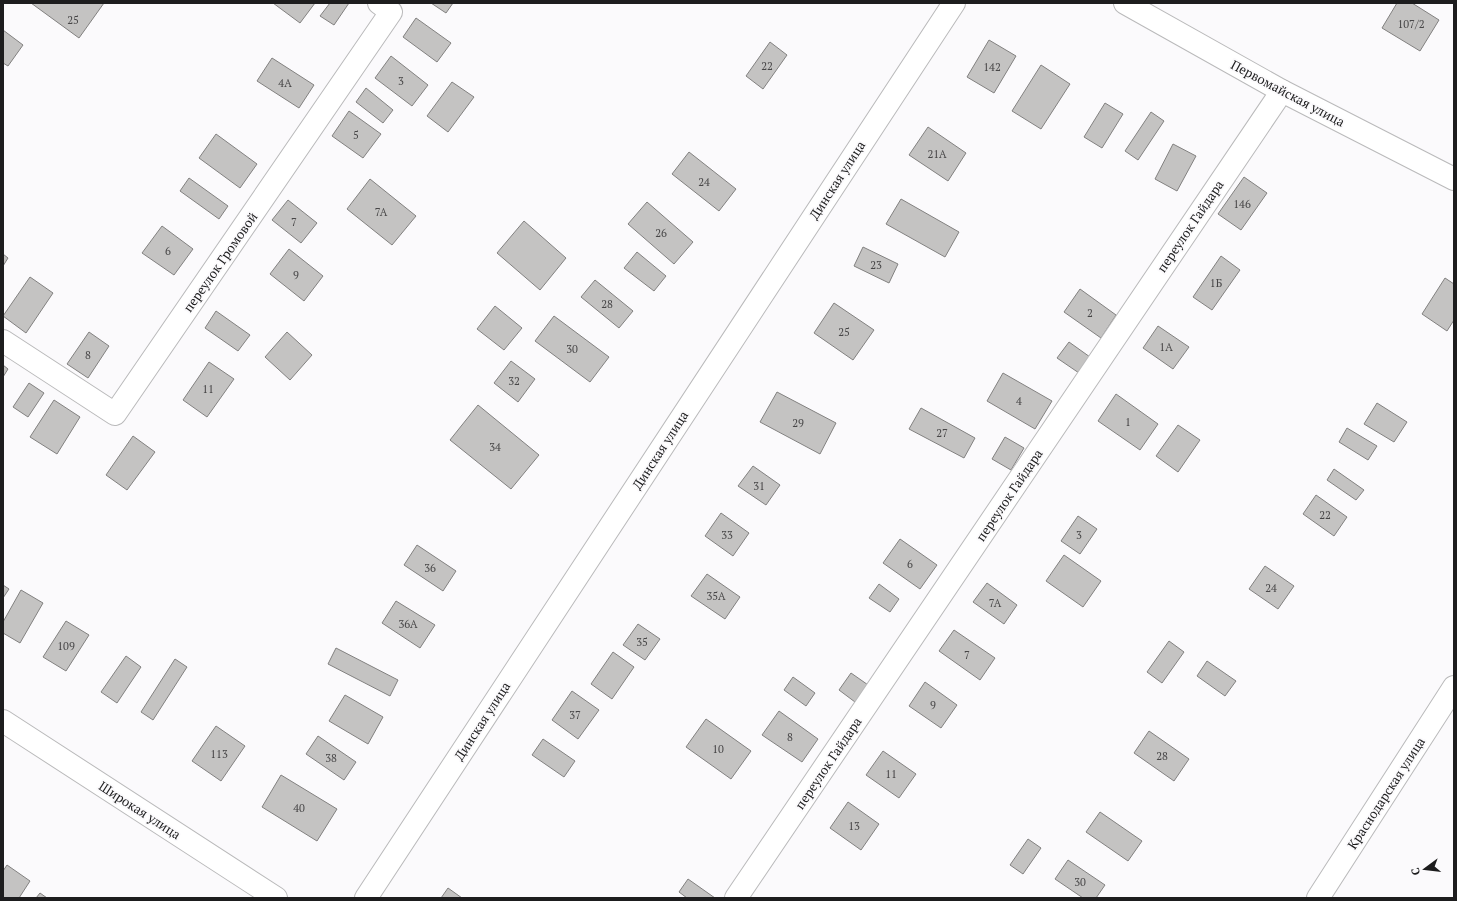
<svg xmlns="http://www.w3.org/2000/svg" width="1457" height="901" font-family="'PT Serif',serif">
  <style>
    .building { fill: #c4c3c2; stroke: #828180 }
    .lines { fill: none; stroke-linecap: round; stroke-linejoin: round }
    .minor-casing { stroke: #bababb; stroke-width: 24 }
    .minor { stroke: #fff; stroke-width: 22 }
    .labels { text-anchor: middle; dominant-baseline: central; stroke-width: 3.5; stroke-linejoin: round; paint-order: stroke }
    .number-label { font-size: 11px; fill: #474647 }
    .street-label { font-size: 13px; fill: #1d1d1e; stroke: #fbfafc }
  </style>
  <rect width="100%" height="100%" fill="#fbfafc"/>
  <g class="building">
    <path d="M 31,3 L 104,3 L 79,38 Z"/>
    <path d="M 273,3 L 315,3 L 300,23 Z"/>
    <path d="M 330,3 L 349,3 L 334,25 L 320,16 Z"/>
    <path d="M 431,3 L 453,3 L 446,13 Z"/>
    <path d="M 1397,3 L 1412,3 L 1439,20 L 1420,51 L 1382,28 Z"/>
    <path d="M 416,18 L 451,43 L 437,62 L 403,37 Z"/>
    <path d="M 3,30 L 23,45 L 8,66 L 3,63 Z"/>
    <path d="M 989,40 L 1016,56 L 994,93 L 967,77 Z"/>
    <path d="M 770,42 L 787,55 L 763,89 L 746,76 Z"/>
    <path d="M 391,56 L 428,85 L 412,106 L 375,78 Z"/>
    <path d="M 272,58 L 314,85 L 299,108 L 257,81 Z"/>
    <path d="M 1041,65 L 1070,84 L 1041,129 L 1012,111 Z"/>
    <path d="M 452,82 L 474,97 L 448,132 L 427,116 Z"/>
    <path d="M 366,88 L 393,110 L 383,123 L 356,102 Z"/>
    <path d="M 1105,103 L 1123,114 L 1102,148 L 1084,137 Z"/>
    <path d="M 349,111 L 381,134 L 363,158 L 332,136 Z"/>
    <path d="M 1151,112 L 1164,121 L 1138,160 L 1125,151 Z"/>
    <path d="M 928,127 L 966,153 L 948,181 L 909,155 Z"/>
    <path d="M 216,134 L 257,164 L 240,188 L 199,158 Z"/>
    <path d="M 1173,144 L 1196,156 L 1177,191 L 1155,179 Z"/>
    <path d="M 689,152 L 736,189 L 719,211 L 672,174 Z"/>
    <path d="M 1244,177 L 1267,193 L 1241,230 L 1218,214 Z"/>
    <path d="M 189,178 L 228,206 L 219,219 L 180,191 Z"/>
    <path d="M 370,179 L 416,216 L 392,245 L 347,209 Z"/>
    <path d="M 901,199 L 959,232 L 945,257 L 886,224 Z"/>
    <path d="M 288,200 L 317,223 L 301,243 L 272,220 Z"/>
    <path d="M 647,202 L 693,242 L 674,264 L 628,224 Z"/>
    <path d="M 524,221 L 566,258 L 540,290 L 497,253 Z"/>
    <path d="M 162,226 L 193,249 L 174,275 L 142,253 Z"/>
    <path d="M 863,247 L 898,264 L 889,283 L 854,266 Z"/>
    <path d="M 289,249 L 323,276 L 304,301 L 270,274 Z"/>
    <path d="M 637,252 L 666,276 L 654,291 L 624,268 Z"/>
    <path d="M 3,254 L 8,258 L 3,266 Z"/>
    <path d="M 1221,256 L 1240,270 L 1212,310 L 1193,297 Z"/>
    <path d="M 30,277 L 53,293 L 26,333 L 3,316 Z"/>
    <path d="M 1445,278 L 1454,284 L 1454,320 L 1447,331 L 1422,314 Z"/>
    <path d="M 595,280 L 633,311 L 619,328 L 581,297 Z"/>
    <path d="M 1080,289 L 1116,315 L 1101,338 L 1064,312 Z"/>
    <path d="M 834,303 L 874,330 L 853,360 L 814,333 Z"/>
    <path d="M 495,306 L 522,328 L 504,350 L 477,329 Z"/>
    <path d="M 216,311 L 250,335 L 238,351 L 205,328 Z"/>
    <path d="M 554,316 L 609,357 L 590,382 L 535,341 Z"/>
    <path d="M 1158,326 L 1189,347 L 1173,369 L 1143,348 Z"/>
    <path d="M 89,332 L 109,346 L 88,378 L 67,364 Z"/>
    <path d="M 287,332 L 312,355 L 290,380 L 265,357 Z"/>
    <path d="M 1069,342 L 1090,357 L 1079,373 L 1057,358 Z"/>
    <path d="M 511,361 L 535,379 L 518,402 L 494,383 Z"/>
    <path d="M 209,362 L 234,379 L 207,417 L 183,400 Z"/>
    <path d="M 3,365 L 8,369 L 3,377 Z"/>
    <path d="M 1003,373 L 1052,401 L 1035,429 L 987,401 Z"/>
    <path d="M 29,383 L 44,393 L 28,417 L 13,407 Z"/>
    <path d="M 777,392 L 836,423 L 820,454 L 760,422 Z"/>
    <path d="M 1116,394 L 1158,424 L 1140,450 L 1098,421 Z"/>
    <path d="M 54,400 L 80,417 L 57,454 L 30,437 Z"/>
    <path d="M 1377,403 L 1407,422 L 1394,442 L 1364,424 Z"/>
    <path d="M 478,405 L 539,455 L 511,489 L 450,440 Z"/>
    <path d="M 921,408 L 975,438 L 964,458 L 909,429 Z"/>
    <path d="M 1178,425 L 1200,440 L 1178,472 L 1156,456 Z"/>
    <path d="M 1347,428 L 1377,446 L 1368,460 L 1339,442 Z"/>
    <path d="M 133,436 L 155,452 L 127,490 L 106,475 Z"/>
    <path d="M 1005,437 L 1024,448 L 1011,470 L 992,459 Z"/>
    <path d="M 753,466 L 780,485 L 766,505 L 738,486 Z"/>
    <path d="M 1334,469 L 1364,490 L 1356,500 L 1327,480 Z"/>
    <path d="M 1316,495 L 1347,517 L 1334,536 L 1303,514 Z"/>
    <path d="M 721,513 L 749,533 L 733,556 L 705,536 Z"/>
    <path d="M 1078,516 L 1097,529 L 1080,554 L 1061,541 Z"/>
    <path d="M 900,539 L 937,565 L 920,589 L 883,563 Z"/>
    <path d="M 417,545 L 456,571 L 443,591 L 404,565 Z"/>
    <path d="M 1064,555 L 1101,581 L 1083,607 L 1046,581 Z"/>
    <path d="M 1265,566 L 1294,586 L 1278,609 L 1249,589 Z"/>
    <path d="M 707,574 L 740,597 L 725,619 L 691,596 Z"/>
    <path d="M 987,583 L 1017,605 L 1004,624 L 973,602 Z"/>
    <path d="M 879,584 L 899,599 L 890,612 L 869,598 Z"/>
    <path d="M 3,585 L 9,589 L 3,598 Z"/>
    <path d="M 21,590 L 43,603 L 20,643 L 3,633 L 3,622 Z"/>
    <path d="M 396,601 L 435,625 L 420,648 L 382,623 Z"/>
    <path d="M 66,621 L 89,635 L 66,671 L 43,657 Z"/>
    <path d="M 638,624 L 660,639 L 645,660 L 623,645 Z"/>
    <path d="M 954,630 L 995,658 L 980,680 L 939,651 Z"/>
    <path d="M 1169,641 L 1184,652 L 1162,683 L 1147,672 Z"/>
    <path d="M 336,648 L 398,680 L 390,696 L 328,664 Z"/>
    <path d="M 613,652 L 634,667 L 612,699 L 591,684 Z"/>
    <path d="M 126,656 L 141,667 L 117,703 L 101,692 Z"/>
    <path d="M 175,659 L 187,667 L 153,720 L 141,712 Z"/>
    <path d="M 1207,661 L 1236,681 L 1225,696 L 1197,676 Z"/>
    <path d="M 851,673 L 871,687 L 859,705 L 839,690 Z"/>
    <path d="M 793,677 L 815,693 L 806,706 L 784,690 Z"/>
    <path d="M 925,682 L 957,705 L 941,728 L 909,706 Z"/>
    <path d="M 572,691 L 599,710 L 578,739 L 552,720 Z"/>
    <path d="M 345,695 L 383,717 L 368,744 L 329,721 Z"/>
    <path d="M 779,711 L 818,739 L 802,762 L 762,735 Z"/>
    <path d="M 706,719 L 751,751 L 731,779 L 686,747 Z"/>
    <path d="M 216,726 L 245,746 L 221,781 L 192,761 Z"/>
    <path d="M 1149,731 L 1189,759 L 1174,781 L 1134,753 Z"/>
    <path d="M 318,736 L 356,762 L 344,780 L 306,754 Z"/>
    <path d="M 543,739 L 575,761 L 564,777 L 532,755 Z"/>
    <path d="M 883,751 L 916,774 L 899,798 L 866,775 Z"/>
    <path d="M 281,775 L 337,809 L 317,841 L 262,807 Z"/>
    <path d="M 848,802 L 879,824 L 861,850 L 830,828 Z"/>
    <path d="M 1100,812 L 1142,841 L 1128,861 L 1086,832 Z"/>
    <path d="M 1028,839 L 1041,848 L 1023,874 L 1010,865 Z"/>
    <path d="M 1068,860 L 1105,885 L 1096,898 L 1083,898 L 1055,879 Z"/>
    <path d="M 7,865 L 30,881 L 19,898 L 3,898 L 3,871 Z"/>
    <path d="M 688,879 L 715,898 L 687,898 L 679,892 Z"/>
    <path d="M 448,888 L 462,898 L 441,898 Z"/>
    <path d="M 40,893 L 47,898 L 36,898 Z"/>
  </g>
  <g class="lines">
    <g class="minor-casing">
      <g id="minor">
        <path d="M 1125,3 L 1282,91 L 1454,179"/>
        <path d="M 3,341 L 115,414 L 391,12 L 379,3"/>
        <path d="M 3,721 L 276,898"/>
        <path d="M 366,898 L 954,3"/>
        <path d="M 736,898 L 1282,91"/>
        <path d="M 1318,898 L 1454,687"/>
      </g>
    </g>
    <use href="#minor" class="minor"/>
  </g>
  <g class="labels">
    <g class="number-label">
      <text x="73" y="20">25</text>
      <text x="1411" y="24">107/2</text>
      <text x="767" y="66">22</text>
      <text x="992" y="67">142</text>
      <text x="401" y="81">3</text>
      <text x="285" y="83">4А</text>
      <text x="356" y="135">5</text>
      <text x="937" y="154">21А</text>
      <text x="704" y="182">24</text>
      <text x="1242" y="204">146</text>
      <text x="381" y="212">7А</text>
      <text x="294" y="222">7</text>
      <text x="661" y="233">26</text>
      <text x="168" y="251">6</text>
      <text x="876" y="265">23</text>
      <text x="296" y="275">9</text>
      <text x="1216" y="283">1Б</text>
      <text x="607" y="304">28</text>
      <text x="1090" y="313">2</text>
      <text x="844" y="332">25</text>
      <text x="1166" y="347">1А</text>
      <text x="572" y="349">30</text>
      <text x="88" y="355">8</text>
      <text x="514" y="381">32</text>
      <text x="208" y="389">11</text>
      <text x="1019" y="401">4</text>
      <text x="1128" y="422">1</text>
      <text x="798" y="423">29</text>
      <text x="942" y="433">27</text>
      <text x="495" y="447">34</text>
      <text x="759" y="486">31</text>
      <text x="1325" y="515">22</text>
      <text x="727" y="535">33</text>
      <text x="1079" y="535">3</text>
      <text x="910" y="564">6</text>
      <text x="430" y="568">36</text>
      <text x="1271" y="588">24</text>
      <text x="716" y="596">35А</text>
      <text x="995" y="603">7А</text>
      <text x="408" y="624">36А</text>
      <text x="642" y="642">35</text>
      <text x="66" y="646">109</text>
      <text x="967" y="655">7</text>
      <text x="933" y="705">9</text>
      <text x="575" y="715">37</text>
      <text x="790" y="737">8</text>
      <text x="718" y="749">10</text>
      <text x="219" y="754">113</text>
      <text x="1162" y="756">28</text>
      <text x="331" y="758">38</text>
      <text x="891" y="774">11</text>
      <text x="299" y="808">40</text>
      <text x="854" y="826">13</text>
      <text x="1080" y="882">30</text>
    </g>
    <g class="street-label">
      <text transform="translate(1288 93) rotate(28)">Первомайская улица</text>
      <text transform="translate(837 180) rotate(-57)">Динская улица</text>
      <text transform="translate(1190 226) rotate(-56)">переулок Гайдара</text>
      <text transform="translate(220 262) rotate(-55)">переулок Громовой</text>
      <text transform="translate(660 450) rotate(-57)">Динская улица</text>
      <text transform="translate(1009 495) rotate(-56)">переулок Гайдара</text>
      <text transform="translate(482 721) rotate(-57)">Динская улица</text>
      <text transform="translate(828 763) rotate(-56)">переулок Гайдара</text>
      <text transform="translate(1386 793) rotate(-57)">Краснодарская улица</text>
      <text transform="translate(140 810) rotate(33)">Широкая улица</text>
    </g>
  </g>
  <rect width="1457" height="901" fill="none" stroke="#1d1d1e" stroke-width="8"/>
  <g transform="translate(1425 869) rotate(255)" stroke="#fbfafc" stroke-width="3" paint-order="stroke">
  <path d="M0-3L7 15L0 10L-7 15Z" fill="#1d1d1e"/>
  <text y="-6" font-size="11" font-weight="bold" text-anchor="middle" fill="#1d1d1e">С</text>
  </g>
</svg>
